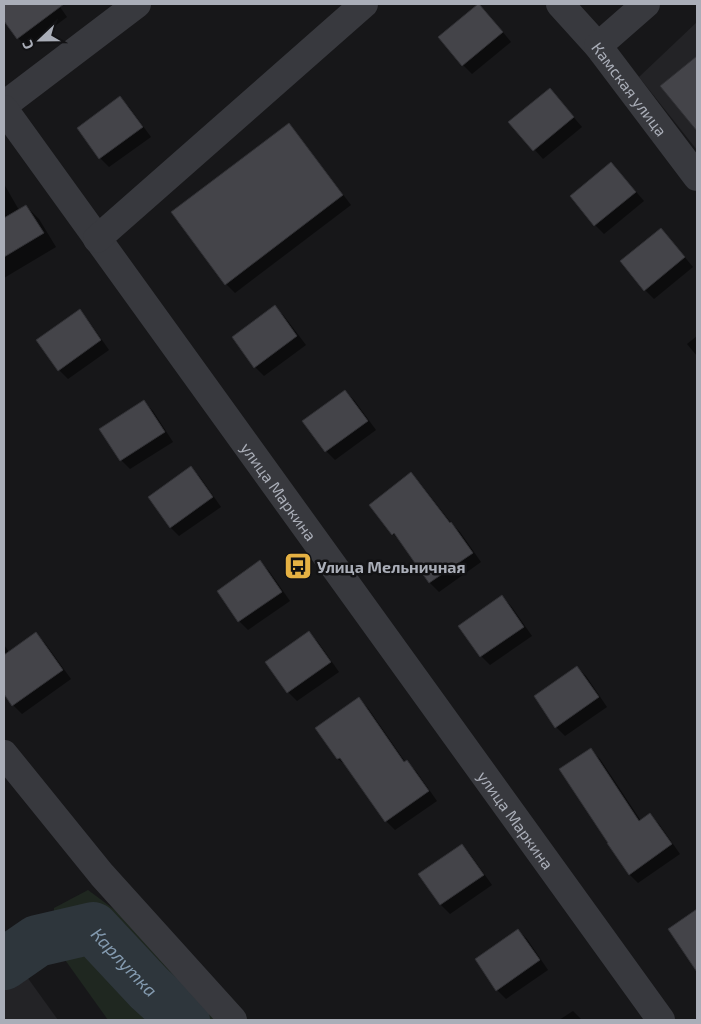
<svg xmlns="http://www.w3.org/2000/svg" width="701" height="1024" font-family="'Exo 2',sans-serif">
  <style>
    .built { fill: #232326 }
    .green { fill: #1f2720 }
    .shadow { fill: #0007 }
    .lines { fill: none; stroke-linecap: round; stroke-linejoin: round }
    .river { stroke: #2e363c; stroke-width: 52 }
    .building { fill: #444449; stroke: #313135 }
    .minor { stroke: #38393e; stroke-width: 28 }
    .labels { text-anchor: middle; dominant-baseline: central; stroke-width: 5; stroke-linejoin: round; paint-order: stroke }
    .street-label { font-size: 16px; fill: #aaaeb8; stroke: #121214 }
    .poi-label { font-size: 16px; font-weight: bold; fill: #aaaeb8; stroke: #121214; text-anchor: start }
    .water-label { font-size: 18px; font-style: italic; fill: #849bb0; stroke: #121214 }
  </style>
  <rect width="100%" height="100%" fill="#171719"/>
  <g class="built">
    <path d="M 697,22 L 697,150 L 639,77 Z"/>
    <path d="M 4,945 L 58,1020 L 4,1020 Z"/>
  </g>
  <path class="green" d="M 88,890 L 131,922 L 219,1020 L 108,1020 L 53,943 L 54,908 Z"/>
  <g class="shadow">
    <path d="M 4,4 L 58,4 L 67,17 L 27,47 L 18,38 L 4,19 Z"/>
    <path d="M 479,5 L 488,14 L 511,42 L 472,74 L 463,65 Z"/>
    <path d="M 697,58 L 697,129 L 662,86 Z"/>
    <path d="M 120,98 L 129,107 L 151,137 L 109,167 L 100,158 Z"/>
    <path d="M 558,99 L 582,127 L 543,159 L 510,122 Z"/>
    <path d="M 288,125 L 297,134 L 351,205 L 235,293 L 226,284 Z"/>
    <path d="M 620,173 L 644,201 L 604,234 L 595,225 Z"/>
    <path d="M 4,184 L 19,210 L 26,206 L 39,219 L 56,247 L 4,278 Z"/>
    <path d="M 661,229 L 693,267 L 654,299 L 645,290 Z"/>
    <path d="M 275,307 L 284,316 L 306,345 L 264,376 L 255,367 Z"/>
    <path d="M 79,311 L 88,320 L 109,350 L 68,379 L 59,370 Z"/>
    <path d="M 697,336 L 697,356 L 687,344 Z"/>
    <path d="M 345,391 L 354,400 L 376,430 L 335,460 L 326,451 Z"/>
    <path d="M 144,402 L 153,411 L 173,442 L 130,469 L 121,460 Z"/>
    <path d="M 191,468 L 200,477 L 221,507 L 179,536 L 170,527 Z"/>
    <path d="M 411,474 L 420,483 L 452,524 L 460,532 L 481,562 L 439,592 L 430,583 L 403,543 L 393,534 L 371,505 Z"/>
    <path d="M 260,562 L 269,571 L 290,601 L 248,630 L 239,621 L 218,591 Z"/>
    <path d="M 502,597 L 511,606 L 532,636 L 490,665 L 481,656 L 460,626 Z"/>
    <path d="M 309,633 L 318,642 L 339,672 L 297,701 L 288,692 L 267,662 Z"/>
    <path d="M 36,634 L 45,643 L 71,679 L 22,714 L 13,705 L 4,692 L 4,645 L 9,652 Z"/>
    <path d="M 577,667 L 586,676 L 607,707 L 565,736 L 556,727 Z"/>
    <path d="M 359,699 L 368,708 L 406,763 L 407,762 L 416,771 L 437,801 L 395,830 L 386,821 L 348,767 L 338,759 L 317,728 Z"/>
    <path d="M 591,750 L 600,759 L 641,821 L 650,815 L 659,824 L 680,854 L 638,883 L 629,874 Z"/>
    <path d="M 462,845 L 470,854 L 492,885 L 450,914 L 441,905 L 420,875 Z"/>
    <path d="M 697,911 L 697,967 L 691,960 L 670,930 Z"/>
    <path d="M 518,930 L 527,939 L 548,970 L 506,999 L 497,990 Z"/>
    <path d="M 573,1011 L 582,1020 L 559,1020 Z"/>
  </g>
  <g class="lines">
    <path class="river" id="s1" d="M 4,964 L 37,941 L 93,928 L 149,988 L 184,1020"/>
  </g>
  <g class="building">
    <path d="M 4,4 L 64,4 L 17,39 L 4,21 Z"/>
    <path d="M 478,4 L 479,4 L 503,32 L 462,66 L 438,37 Z"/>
    <path d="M 697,56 L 697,131 L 660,86 Z"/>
    <path d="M 550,88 L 574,117 L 533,151 L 508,122 Z"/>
    <path d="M 120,96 L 143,127 L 99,159 L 77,128 Z"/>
    <path d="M 289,123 L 343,195 L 225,285 L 171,212 Z"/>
    <path d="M 611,162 L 636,192 L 594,226 L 570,196 Z"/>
    <path d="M 26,205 L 44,233 L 4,257 L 4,218 Z"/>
    <path d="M 661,228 L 685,257 L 644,291 L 620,261 Z"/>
    <path d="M 275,305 L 297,336 L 254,368 L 232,337 Z"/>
    <path d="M 80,309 L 101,340 L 58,371 L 36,340 Z"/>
    <path d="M 345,390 L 368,421 L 325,452 L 302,421 Z"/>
    <path d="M 144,400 L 165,432 L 120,461 L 99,429 Z"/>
    <path d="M 191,466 L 213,497 L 170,528 L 148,497 Z"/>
    <path d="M 411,472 L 450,523 L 451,522 L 473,553 L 429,583 L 394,533 L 392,535 L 369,505 Z"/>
    <path d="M 260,560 L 282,592 L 238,622 L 217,591 Z"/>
    <path d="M 502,595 L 524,627 L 480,657 L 458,626 Z"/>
    <path d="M 309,631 L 331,662 L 287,693 L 265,662 Z"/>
    <path d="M 36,632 L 63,670 L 12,706 L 4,694 L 4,655 Z"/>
    <path d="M 577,666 L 599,697 L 555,728 L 534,696 Z"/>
    <path d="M 359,697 L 404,762 L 407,760 L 429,791 L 385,822 L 340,758 L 337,759 L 315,728 Z"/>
    <path d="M 591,748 L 639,821 L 650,813 L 672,844 L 629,875 L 607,843 L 608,843 L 559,769 Z"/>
    <path d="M 462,844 L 484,875 L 440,905 L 418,874 Z"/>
    <path d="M 697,909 L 697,972 L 668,929 Z"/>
    <path d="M 518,929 L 540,960 L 496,991 L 475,959 Z"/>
  </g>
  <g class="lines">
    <g class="minor">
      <path id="s2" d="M 560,4 L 598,46 L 697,177"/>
      <path d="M 598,46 L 646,4"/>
      <path d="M 4,105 L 137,4"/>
      <path id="s3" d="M 4,109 L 661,1020"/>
      <path d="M 97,239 L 364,4"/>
      <path d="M 4,754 L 102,875 L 233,1020"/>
    </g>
  </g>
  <defs>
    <g id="bus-square" transform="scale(1.4375)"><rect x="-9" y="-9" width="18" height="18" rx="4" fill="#e5b143" stroke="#121214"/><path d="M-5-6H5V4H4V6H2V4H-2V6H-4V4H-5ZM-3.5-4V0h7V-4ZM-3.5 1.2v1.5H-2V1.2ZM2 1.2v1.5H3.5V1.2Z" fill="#111"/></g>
  </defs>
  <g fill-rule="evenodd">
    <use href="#bus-square" x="298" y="566"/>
  </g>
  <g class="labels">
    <g class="street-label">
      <text stroke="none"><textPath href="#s2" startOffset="110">Камская улица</textPath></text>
      <text stroke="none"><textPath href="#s3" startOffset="471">улица Маркина</textPath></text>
      <text stroke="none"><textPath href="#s3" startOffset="876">улица Маркина</textPath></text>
    </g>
    <g class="poi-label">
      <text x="317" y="566">Улица Мельничная</text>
    </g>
    <g class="water-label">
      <text stroke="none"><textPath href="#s1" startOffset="144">Карлутка</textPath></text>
    </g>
  </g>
  <rect width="701" height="1024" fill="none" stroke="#aaaeb8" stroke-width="10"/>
  <g transform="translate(40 40) rotate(248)" stroke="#121214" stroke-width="4" paint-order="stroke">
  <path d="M0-4L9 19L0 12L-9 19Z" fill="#aaaeb8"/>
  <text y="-8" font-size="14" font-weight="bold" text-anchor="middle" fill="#aaaeb8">С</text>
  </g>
</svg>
